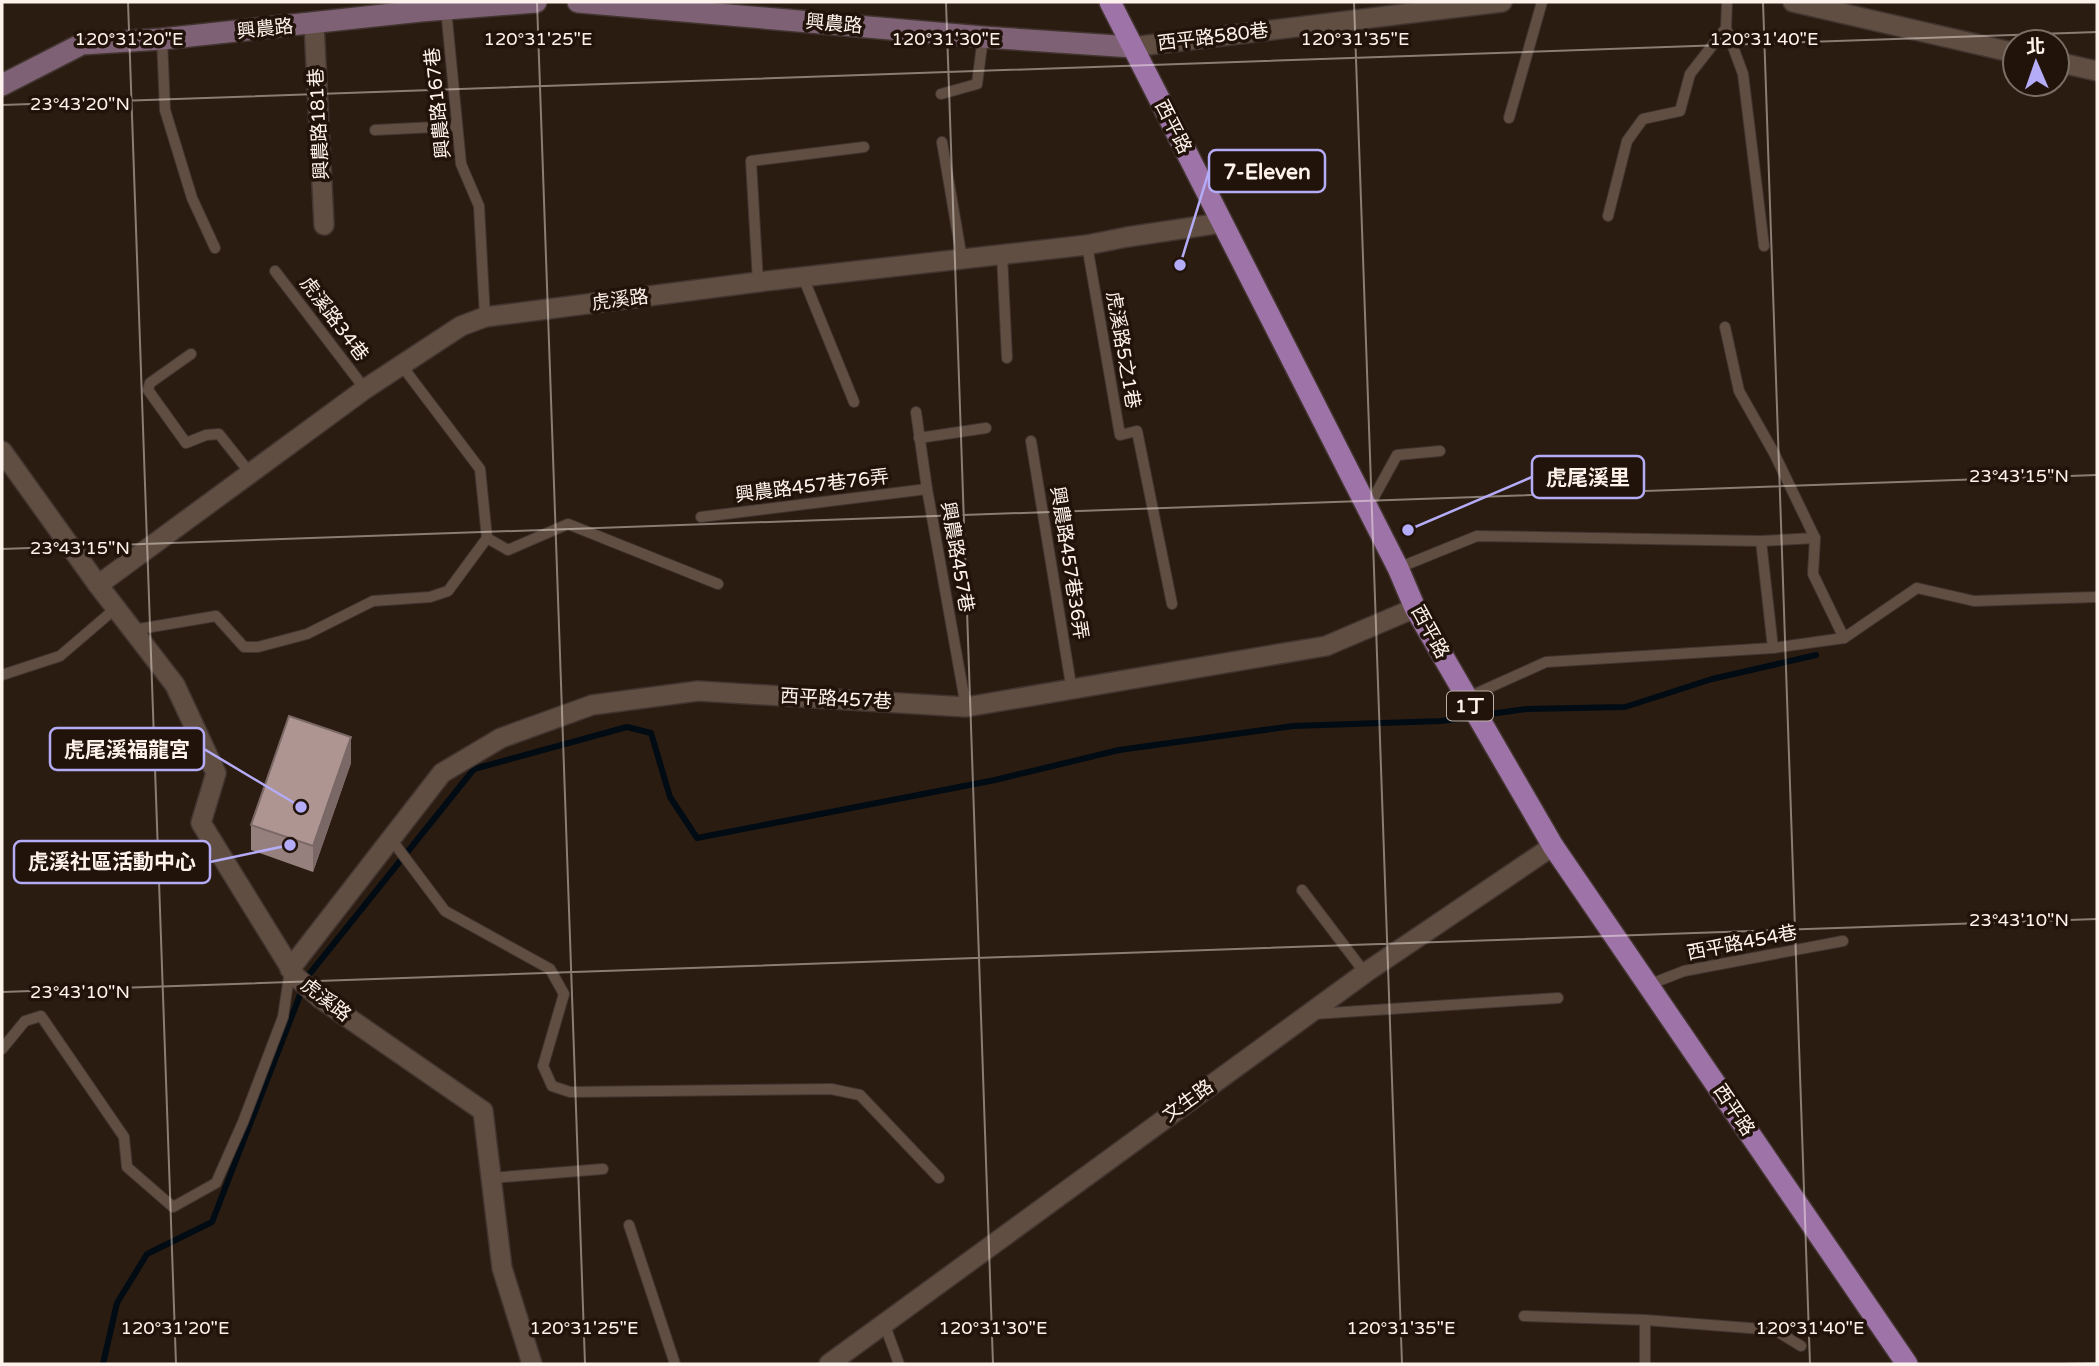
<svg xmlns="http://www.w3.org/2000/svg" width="2099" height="1366" font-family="'Varela Round','Noto Sans TC',sans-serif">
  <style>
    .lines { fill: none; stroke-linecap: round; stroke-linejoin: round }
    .stream { stroke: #000b13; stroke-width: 6 }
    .lane-casing { stroke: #423530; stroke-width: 12 }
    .street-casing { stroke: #423530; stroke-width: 22 }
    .secondary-casing { stroke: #423530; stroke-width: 24 }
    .primary-casing { stroke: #423530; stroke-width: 24 }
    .lane { stroke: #604e43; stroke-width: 10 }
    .street { stroke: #604e43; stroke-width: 19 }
    .secondary { stroke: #7f6175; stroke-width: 21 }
    .primary { stroke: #9e73a8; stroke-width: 21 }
    .wall { fill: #96807e }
    .shaded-wall { fill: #7a6866 }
    .building { fill: #ae9592; stroke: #7a6866; stroke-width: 2 }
    .ticks { fill: none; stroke: #fef3ec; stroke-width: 2; stroke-opacity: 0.45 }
    .labels { text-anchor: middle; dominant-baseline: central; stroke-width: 7; stroke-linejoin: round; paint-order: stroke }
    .shield { fill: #21130a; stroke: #bcb0a8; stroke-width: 2 }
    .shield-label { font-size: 18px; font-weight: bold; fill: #fef3ec }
    .street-label { font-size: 19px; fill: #fef3ec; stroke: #21130a }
    .ticks-label { font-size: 18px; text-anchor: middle; fill: #fef3ec; stroke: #21130a; stroke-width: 7; stroke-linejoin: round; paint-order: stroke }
    .leader { fill: none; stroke: #b5acf8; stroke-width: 2.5 }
    .callout-dot { fill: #b5acf8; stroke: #21130a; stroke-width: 2.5 }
    .callout { fill: #21130a; stroke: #b5acf8; stroke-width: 2.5 }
    .callout-label { font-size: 21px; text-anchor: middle; font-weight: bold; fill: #fef3ec }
  </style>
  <rect width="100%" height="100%" fill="#2b1c12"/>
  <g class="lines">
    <g class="stream">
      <path d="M 1483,715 L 1526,709 L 1625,707 L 1712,679 L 1816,655"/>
      <path d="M 103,1364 L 117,1303 L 147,1254 L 212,1222 L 307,977 L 474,769 L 627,727 L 651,733 L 670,797 L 697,838 L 995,780 L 1119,750 L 1293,726 L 1441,721 L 1472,717"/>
    </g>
    <g class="lane-casing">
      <g id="lane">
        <path d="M 446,9 L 461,164 L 479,206 L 485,317"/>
        <path d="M 1726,28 L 1743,74 L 1764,246"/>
        <path d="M 162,39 L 165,110 L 192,198 L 215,248"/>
        <path d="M 941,94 L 977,84 L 983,37"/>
        <path d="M 1509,118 L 1542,2"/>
        <path d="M 375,130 L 456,126"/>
        <path d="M 942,142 L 962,259"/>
        <path d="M 1608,216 L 1627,141 L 1643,119 L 1680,111 L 1690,74 L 1726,28 L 1727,2"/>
        <path d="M 1087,245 L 1120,435 L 1137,431 L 1172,604"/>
        <path d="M 1002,255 L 1007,358"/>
        <path d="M 275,271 L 365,389"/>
        <path d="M 803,277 L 854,402"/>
        <path d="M 758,282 L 751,161 L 864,147"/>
        <path d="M 1725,327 L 1739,391 L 1774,453 L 1815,538"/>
        <path d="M 191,354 L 150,383 L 148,390 L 186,443 L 206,435 L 219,434 L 250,473"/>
        <path d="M 916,412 L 927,489 L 966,707"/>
        <path d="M 919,438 L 986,428"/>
        <path d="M 1031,441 L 1072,691"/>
        <path d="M 1368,508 L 1397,455 L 1440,451"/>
        <path d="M 701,517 L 927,489"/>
        <path d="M 487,538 L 508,550 L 568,524 L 718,584"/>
        <path d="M 1761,541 L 1815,538 L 1813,574 L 1844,638"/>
        <path d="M 1398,568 L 1477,536 L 1761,541 L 1773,648 L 1546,662 L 1466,698"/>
        <path d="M 133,630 L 216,616 L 244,647 L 258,647 L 307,634 L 373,601 L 430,597 L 448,591 L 487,538 L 480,469 L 402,366"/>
        <path d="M 1773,648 L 1844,638 L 1917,588 L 1974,601 L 2097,597"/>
        <path d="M 2,675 L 60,656 L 116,608"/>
        <path d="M 391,839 L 445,911 L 550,969 L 564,994 L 543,1066 L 552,1086 L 570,1092 L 831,1089 L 860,1095 L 939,1178"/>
        <path d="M 1302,890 L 1365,973"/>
        <path d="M 1648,985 L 1684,971 L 1843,941"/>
        <path d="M 1314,1014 L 1558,998"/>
        <path d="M 2,1049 L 25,1021 L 41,1016 L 124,1137 L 127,1167 L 173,1207 L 216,1183 L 243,1122 L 283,1017 L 290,970"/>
        <path d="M 491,1178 L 603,1169"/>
        <path d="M 629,1225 L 675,1364"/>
        <path d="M 1524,1316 L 1645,1320 L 1775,1330 L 1801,1346"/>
        <path d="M 1645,1320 L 1645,1364"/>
        <path d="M 884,1323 L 899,1364"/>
      </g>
    </g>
    <g class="street-casing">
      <g id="street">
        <path d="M 1793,2 L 2015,53"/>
        <path d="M 314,24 L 324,225"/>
        <path d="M 1132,47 L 1502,2"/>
        <path d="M 2057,62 L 2097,71"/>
        <path d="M 2,451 L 98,585 L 175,685 L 216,773 L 201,823 L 296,977 L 321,999 L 483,1111 L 502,1268 L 532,1364"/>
        <path d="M 98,585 L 365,389 L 461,326 L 485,317 L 758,282 L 1087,245 L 1127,237 L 1221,223"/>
        <path d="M 290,969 L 442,773 L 501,738 L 592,705 L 698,691 L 966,707 L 1326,646 L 1415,608"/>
        <path d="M 829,1364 L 1365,973 L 1553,846"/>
      </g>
    </g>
    <g class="secondary-casing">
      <g id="secondary">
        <path d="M 578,2 L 983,37 L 1132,47"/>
        <path d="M 2,85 L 82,44 L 162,39 L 421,11 L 536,2"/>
      </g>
    </g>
    <g class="primary-casing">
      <path id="primary" d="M 1110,2 L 1398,568 L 1415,608 L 1553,846 L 1907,1364"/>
    </g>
    <use href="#lane" class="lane"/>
    <use href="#street" class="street"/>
    <use href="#secondary" class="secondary"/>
    <use href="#primary" class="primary"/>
  </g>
  <path class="wall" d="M 351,763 L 313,872 L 251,850 L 251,825 Z"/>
  <path class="shaded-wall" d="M 351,737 L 351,763 L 313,872 L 313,846 Z"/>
  <path class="building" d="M 289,716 L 351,737 L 313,846 L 251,825 Z"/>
  <path class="ticks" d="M 128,2 L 176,1364M 537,2 L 585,1364M 946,2 L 993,1364M 1354,2 L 1402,1364M 1763,2 L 1810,1364M 2,105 L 2097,32M 2,549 L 2097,475M 2,992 L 2097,919M 2062,1364 L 2097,1363"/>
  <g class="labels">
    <rect class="shield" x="1447" y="691.5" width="46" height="29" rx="5"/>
    <g class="shield-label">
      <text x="1470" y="706">1丁</text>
    </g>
    <g class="street-label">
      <text transform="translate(834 24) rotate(5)">興農路</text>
      <text transform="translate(265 29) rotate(-6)">興農路</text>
      <text transform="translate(1213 37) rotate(-7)">西平路580巷</text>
      <text transform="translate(438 103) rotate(-96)">興農路167巷</text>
      <text transform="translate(319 124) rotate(-93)">興農路181巷</text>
      <text transform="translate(1173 127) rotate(63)">西平路</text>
      <text transform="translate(620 300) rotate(-7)">虎溪路</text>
      <text transform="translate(334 319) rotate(53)">虎溪路34巷</text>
      <text transform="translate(1123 350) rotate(80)">虎溪路5之1巷</text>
      <text transform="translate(812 486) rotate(-7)">興農路457巷76弄</text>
      <text transform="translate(957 557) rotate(80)">興農路457巷</text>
      <text transform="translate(1069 563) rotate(81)">興農路457巷36弄</text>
      <text transform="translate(1430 632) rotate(61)">西平路</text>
      <text transform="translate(836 699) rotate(3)">西平路457巷</text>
      <text transform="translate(1742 943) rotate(-11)">西平路454巷</text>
      <text transform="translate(326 1000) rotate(38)">虎溪路</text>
      <text transform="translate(1188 1101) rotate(-36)">文生路</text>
      <text transform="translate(1734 1110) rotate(56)">西平路</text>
    </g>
  </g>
  <g class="ticks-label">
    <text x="129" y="45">120°31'20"E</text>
    <text x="538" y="45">120°31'25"E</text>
    <text x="946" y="45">120°31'30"E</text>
    <text x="1355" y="45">120°31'35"E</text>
    <text x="1764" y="45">120°31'40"E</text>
    <text x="80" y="110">23°43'20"N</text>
    <text x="2019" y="482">23°43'15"N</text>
    <text x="80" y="554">23°43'15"N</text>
    <text x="2019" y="926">23°43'10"N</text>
    <text x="80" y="998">23°43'10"N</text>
    <text x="175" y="1334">120°31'20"E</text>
    <text x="584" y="1334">120°31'25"E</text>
    <text x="993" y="1334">120°31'30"E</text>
    <text x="1401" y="1334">120°31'35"E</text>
    <text x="1810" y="1334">120°31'40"E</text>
  </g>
  <path class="leader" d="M1180 265L1209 171M1408 530L1532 477M301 807L204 749M290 845L210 862"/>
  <g class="callout-dot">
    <circle cx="1180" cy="265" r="7"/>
    <circle cx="1408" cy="530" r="7"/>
    <circle cx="301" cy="807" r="7"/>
    <circle cx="290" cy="845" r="7"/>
  </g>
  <g class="callout">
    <rect x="1209" y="150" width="116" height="42" rx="7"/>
    <rect x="1532" y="456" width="112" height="42" rx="7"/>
    <rect x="50" y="728" width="154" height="42" rx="7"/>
    <rect x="14" y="841" width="196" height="42" rx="7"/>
  </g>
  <g class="callout-label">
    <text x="1267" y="179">7-Eleven</text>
    <text x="1588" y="485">虎尾溪里</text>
    <text x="127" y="757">虎尾溪福龍宮</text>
    <text x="112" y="869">虎溪社區活動中心</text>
  </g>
  <rect width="2099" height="1366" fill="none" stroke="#fef3ec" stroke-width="7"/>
  <g transform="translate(2036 63) rotate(358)"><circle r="33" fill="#21130a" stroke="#796d64" stroke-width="2"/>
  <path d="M0-5L12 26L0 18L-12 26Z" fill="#b5acf8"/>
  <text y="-10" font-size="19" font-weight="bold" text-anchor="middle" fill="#fef3ec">北</text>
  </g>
</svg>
